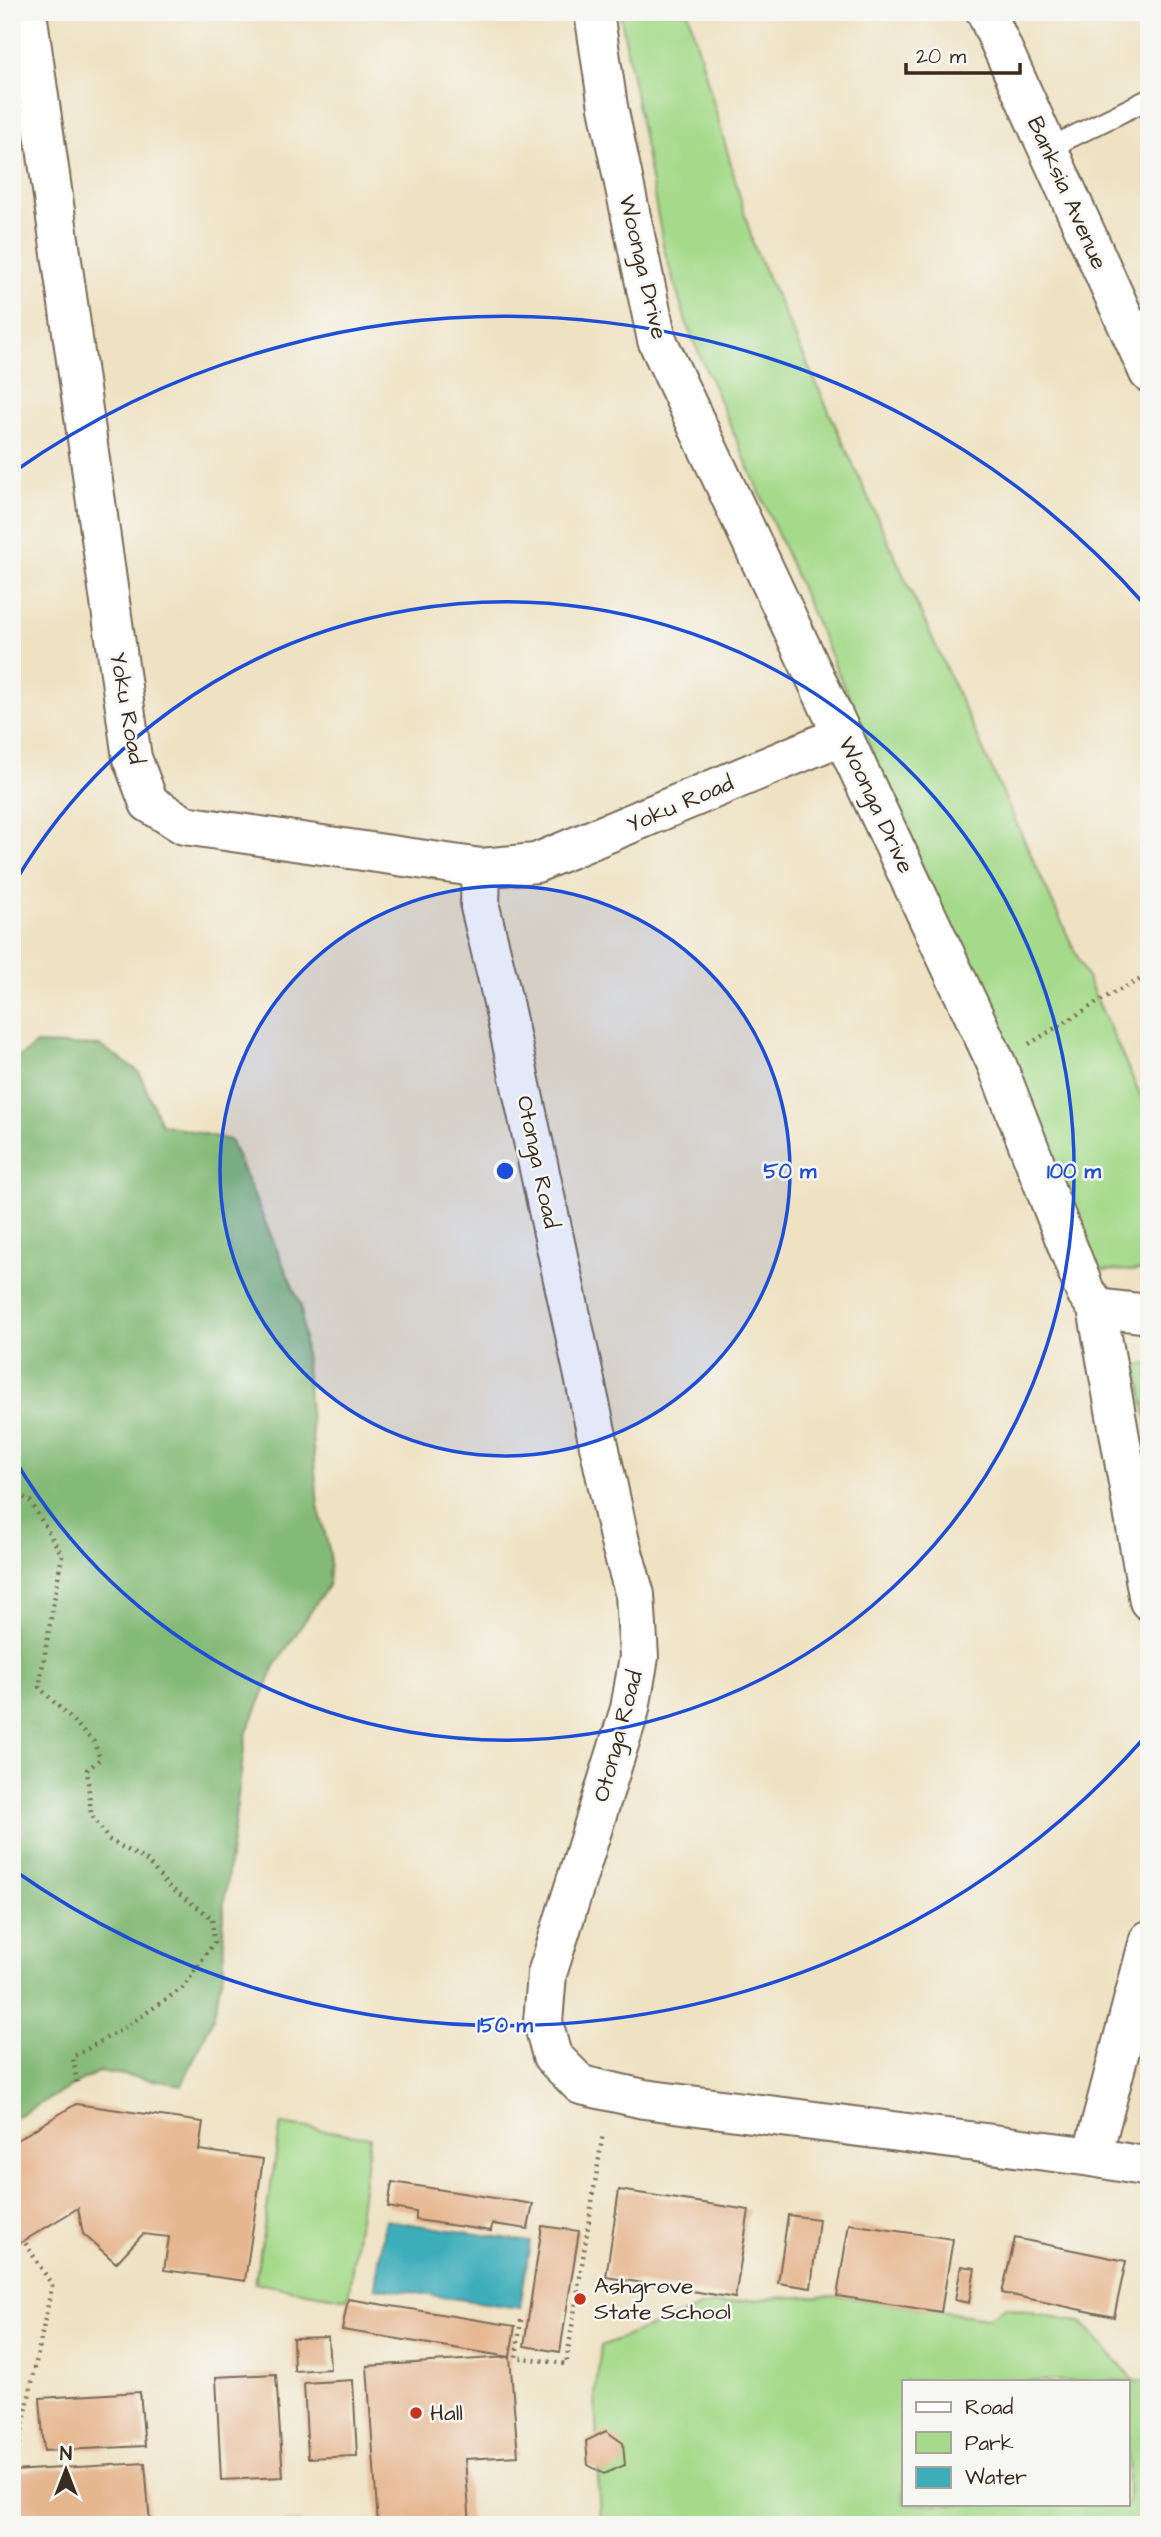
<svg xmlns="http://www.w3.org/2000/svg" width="1161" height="2537" font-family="'Architects Daughter',sans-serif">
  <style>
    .green { fill: #a6da8b; stroke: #708254; stroke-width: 2; fill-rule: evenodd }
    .forest { fill: #84ba77; stroke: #60724a; stroke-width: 2 }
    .water { fill: #3eadba; stroke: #3c6c6c; stroke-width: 2 }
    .building { fill: #e6b68f }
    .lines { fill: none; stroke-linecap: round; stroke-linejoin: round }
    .lane-casing { stroke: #7a6a58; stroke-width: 23 }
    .street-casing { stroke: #7a6a58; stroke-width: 42 }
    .path { stroke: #7a6a58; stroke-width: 4.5; stroke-dasharray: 2 5; stroke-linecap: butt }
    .lane { stroke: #fff; stroke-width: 19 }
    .street { stroke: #fff; stroke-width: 38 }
    .ring { fill: none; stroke: #1d4ed8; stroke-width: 3.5 }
    .poi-dot { fill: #c8321e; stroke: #f6f6f2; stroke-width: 2.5 }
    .labels { text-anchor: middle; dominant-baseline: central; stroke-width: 5; stroke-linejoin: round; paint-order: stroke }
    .street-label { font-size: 23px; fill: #3b2a1e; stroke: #f6f6f2 }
    .poi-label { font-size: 23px; fill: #3b2a1e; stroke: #f6f6f2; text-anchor: start }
    .centre { fill: #1d4ed8; stroke: #f6f6f2; stroke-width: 3.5 }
    .ring-label { font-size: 21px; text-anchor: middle; font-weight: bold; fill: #1d4ed8; stroke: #f6f6f2; stroke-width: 5; stroke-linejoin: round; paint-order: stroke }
  </style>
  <rect width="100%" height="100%" fill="#f6f6f2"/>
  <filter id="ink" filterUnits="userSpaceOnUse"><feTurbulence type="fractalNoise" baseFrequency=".0143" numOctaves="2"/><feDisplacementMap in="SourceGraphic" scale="14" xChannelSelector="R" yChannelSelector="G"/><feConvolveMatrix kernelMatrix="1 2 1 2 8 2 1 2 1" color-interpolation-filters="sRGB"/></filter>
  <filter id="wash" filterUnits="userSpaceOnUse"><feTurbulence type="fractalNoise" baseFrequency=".00686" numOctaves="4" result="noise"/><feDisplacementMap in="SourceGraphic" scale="28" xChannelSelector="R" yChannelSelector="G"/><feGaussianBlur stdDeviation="1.57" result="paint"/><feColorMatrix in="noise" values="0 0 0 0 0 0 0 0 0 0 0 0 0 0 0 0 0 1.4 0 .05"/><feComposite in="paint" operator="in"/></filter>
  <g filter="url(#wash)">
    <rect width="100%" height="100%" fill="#efe2c3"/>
    <g class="green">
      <path d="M 620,12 L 688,12 L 754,247 L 1149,1114 L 1149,1271 L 1092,1270 L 999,1043 L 688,328 L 664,249 Z"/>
      <path d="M 1149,1364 L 1149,1433 L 1137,1365 Z"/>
      <path d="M 281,2124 L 370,2137 L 348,2299 L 255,2283 Z"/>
      <path d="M 837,2296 L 987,2318 L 1006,2307 L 1083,2323 L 1134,2381 L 1149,2382 L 1149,2525 L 600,2525 L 595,2395 L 601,2346 L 703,2306 L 770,2298 ZM 904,2381 L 1128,2381 L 1128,2504 L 904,2504 Z"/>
    </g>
    <path class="forest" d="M 36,1044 L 101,1046 L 139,1072 L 161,1124 L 230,1140 L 301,1306 L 318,1506 L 330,1553 L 329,1584 L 275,1666 L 246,1734 L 223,1910 L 224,1967 L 213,2018 L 182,2085 L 100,2071 L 12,2119 L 12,1063 Z"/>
    <path class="water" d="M 385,2220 L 530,2242 L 520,2308 L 375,2287 Z"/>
    <g id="blocks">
      <g class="building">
        <path d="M 76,2104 L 203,2122 L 199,2150 L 263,2159 L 245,2281 L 164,2270 L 169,2237 L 143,2234 L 116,2263 L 83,2234 L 78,2208 L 12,2248 L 12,2143 Z"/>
        <path d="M 392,2182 L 533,2204 L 528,2229 L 492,2224 L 491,2231 L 416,2220 L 416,2212 L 388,2207 Z"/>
        <path d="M 619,2190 L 749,2210 L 735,2298 L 606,2277 Z"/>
        <path d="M 788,2215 L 819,2219 L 811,2288 L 778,2283 Z"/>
        <path d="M 849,2224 L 953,2239 L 941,2312 L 837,2296 Z"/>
        <path d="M 542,2226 L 579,2231 L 560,2352 L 524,2346 Z"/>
        <path d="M 1015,2238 L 1126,2261 L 1114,2317 L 1002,2293 Z"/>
        <path d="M 961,2266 L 975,2268 L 969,2303 L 955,2300 Z"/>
        <path d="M 348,2299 L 515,2326 L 510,2357 L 342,2330 Z"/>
        <path d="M 328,2337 L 330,2369 L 294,2371 L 293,2338 Z"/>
        <path d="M 510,2357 L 518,2456 L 465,2459 L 470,2525 L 378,2525 L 367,2366 Z"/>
        <path d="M 276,2374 L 283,2477 L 221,2480 L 216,2377 Z"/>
        <path d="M 353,2380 L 357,2456 L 308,2458 L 304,2383 Z"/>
        <path d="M 140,2392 L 145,2446 L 44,2451 L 40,2398 Z"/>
        <path d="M 606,2431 L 623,2443 L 625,2465 L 604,2474 L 588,2465 L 586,2441 Z"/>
        <path d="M 145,2463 L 150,2525 L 12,2525 L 12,2471 Z"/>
        <path d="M 301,2521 L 301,2525 L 259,2525 L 259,2523 Z"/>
      </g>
    </g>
  </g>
  <g filter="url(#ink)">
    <use href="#blocks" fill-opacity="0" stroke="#7a6a58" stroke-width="2"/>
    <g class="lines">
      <g class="lane-casing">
        <path id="lane" d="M 1047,149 L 1149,99"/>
      </g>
      <g class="street-casing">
        <g id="street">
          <path d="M 27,12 L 132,758 L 149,803 L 184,825 L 481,868 L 536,863 L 843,735"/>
          <path d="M 594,12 L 608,107 L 657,340 L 997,1065 L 1085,1291 L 1097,1308 L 1149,1601"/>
          <path d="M 986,12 L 1149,373"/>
          <path d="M 481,868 L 480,907 L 499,984 L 620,1542 L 635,1595 L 639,1657 L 630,1709 L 547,1974 L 543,2022 L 552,2056 L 581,2085 L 644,2099 L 1092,2157 L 1149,2167"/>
          <path d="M 1097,1308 L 1149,1314"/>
          <path d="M 1092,2157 L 1149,1940"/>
        </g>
      </g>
      <g class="path">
        <path d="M 1029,1044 L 1108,996 L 1149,975"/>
        <path d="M 12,1490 L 30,1501 L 62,1555 L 39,1687 L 94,1742 L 100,1759 L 87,1770 L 91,1814 L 108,1839 L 147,1861 L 168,1886 L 212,1918 L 214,1942 L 184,1987 L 124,2028 L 73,2057 L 77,2084"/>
        <path d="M 521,2320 L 516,2357 L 566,2364 L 603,2133"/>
        <path d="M 12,2465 L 15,2465 L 15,2471"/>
        <path d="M 15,2465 L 52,2285 L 24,2241"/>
      </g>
      <use href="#lane" class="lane"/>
      <use href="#street" class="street"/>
    </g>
  </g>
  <circle cx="505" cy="1171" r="285" fill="#1d4ed8" fill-opacity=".12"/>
  <g class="ring">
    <circle cx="505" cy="1171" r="285"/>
    <path d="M15 882A569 569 0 1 1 15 1460"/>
    <path d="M1145 1737A854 854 0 0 1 15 1871M15 471A854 854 0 0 1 1145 605"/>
  </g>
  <g class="poi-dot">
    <circle cx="580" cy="2299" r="7"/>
    <circle cx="416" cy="2413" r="7"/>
  </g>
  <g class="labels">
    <g class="street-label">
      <text transform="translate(1067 193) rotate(66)">Banksia Avenue</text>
      <text transform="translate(643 267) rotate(77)">Woonga Drive</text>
      <text transform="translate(127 708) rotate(80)">Yoku Road</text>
      <text transform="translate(680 804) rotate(-23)">Yoku Road</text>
      <text transform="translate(876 805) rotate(65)">Woonga Drive</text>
      <text transform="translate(538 1162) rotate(78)">Otonga Road</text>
      <text transform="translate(618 1736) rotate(-75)">Otonga Road</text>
    </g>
    <g class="poi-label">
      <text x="594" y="2286">Ashgrove<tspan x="594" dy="26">State School</tspan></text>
      <text x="430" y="2413">Hall</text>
    </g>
  </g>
  <circle cx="505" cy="1171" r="10" class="centre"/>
  <g class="ring-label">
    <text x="790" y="1178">50 m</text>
    <text x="1074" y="1178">100 m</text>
    <text x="505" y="2032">150 m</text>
  </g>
  <rect width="1161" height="2537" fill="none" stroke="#f6f6f2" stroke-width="42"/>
  <rect x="902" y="2380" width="228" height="126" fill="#f6f6f2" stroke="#aba49d" stroke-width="2"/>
  <rect x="916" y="2402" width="35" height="10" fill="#ffffff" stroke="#aba49d" stroke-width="2"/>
  <text x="965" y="2414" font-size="21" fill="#3b2a1e">Road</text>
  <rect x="916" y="2432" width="35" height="21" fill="#a6da8b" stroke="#aba49d" stroke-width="2"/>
  <text x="965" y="2450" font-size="21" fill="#3b2a1e">Park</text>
  <rect x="916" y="2467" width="35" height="21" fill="#3eadba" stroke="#aba49d" stroke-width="2"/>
  <text x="965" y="2484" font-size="21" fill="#3b2a1e">Water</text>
  <g transform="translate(66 2470)" stroke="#f6f6f2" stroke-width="5" paint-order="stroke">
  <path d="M0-5L12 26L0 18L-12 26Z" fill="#3b2a1e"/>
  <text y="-10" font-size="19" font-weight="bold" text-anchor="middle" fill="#3b2a1e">N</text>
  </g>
  <path d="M906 63v10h114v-10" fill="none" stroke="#3b2a1e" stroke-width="3.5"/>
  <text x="916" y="63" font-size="21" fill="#3b2a1e" stroke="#f6f6f2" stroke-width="5" paint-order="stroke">20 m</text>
</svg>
